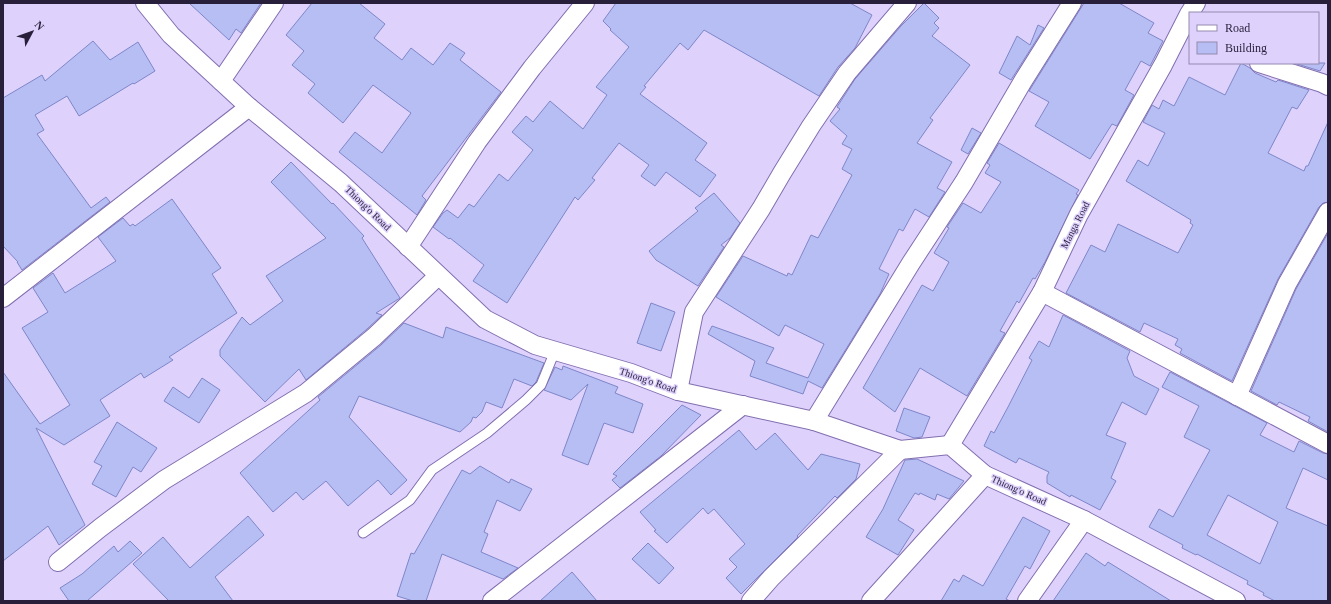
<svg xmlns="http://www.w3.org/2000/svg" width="1331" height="604" font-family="'Times New Roman',serif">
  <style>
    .building { fill: #b6bef3; stroke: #7e86c9; fill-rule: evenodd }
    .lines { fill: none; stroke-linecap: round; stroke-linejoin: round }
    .service-casing { stroke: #826eaf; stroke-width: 11 }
    .minor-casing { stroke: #826eaf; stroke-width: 20 }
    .service { stroke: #fff; stroke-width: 9 }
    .minor { stroke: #fff; stroke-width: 18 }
    .labels { text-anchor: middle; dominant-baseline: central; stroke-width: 3; stroke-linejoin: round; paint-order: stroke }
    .street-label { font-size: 10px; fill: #281f3a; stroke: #ded2fd }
  </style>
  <rect width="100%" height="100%" fill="#ded2fd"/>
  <g class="building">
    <path d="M 189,3 L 261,3 L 241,33 L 236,29 L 229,40 Z"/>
    <path d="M 312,3 L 359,3 L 385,24 L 374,38 L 402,60 L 411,48 L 433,65 L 450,43 L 465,53 L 460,60 L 501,92 L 422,196 L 426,200 L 417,215 L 339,152 L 355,132 L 382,153 L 411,113 L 373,85 L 343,123 L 308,93 L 315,84 L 292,65 L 304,51 L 286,35 Z"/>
    <path d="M 616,3 L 850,3 L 872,15 L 855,48 L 838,67 L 819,96 L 704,30 L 688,50 L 680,43 L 644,86 L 646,87 L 640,94 L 707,143 L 695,160 L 716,175 L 700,197 L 666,172 L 655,186 L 641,176 L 649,165 L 619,143 L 592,178 L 595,180 L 578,200 L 575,197 L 507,303 L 473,281 L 484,265 L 450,238 L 449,239 L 433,227 L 443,213 L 447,210 L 458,218 L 469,204 L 474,207 L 499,174 L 508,181 L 533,150 L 512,132 L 526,116 L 533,122 L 550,101 L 583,129 L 607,95 L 596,87 L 629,47 L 610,30 L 611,29 L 603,21 Z"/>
    <path d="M 924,3 L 939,18 L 934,23 L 939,28 L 932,36 L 970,65 L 930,118 L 933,120 L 917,143 L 952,162 L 937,188 L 945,192 L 929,217 L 915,209 L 903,231 L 899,229 L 879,269 L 889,274 L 880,294 L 822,388 L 808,381 L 803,394 L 750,376 L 755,361 L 708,334 L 712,326 L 774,348 L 766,363 L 808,378 L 824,344 L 785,325 L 779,336 L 716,297 L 743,256 L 787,276 L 788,273 L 792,275 L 811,235 L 818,238 L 852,175 L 842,169 L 852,149 L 842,144 L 847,136 L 830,121 L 840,109 L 837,107 L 855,79 L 901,26 Z"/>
    <path d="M 1084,3 L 1119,3 L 1154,23 L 1148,33 L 1163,41 L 1150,66 L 1141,61 L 1125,90 L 1134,95 L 1117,126 L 1112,124 L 1090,159 L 1035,126 L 1049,102 L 1029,91 Z"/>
    <path d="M 1038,25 L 1044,28 L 1011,80 L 999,73 L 1017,36 L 1030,45 Z"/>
    <path d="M 93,41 L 110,60 L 138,42 L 155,71 L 134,84 L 133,83 L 79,116 L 67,96 L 35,115 L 44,130 L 37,134 L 91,208 L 106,197 L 110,202 L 22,270 L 17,262 L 18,262 L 3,246 L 3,98 L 42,75 L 45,81 Z"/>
    <path d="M 1241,63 L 1250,68 L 1255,73 L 1276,82 L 1278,80 L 1309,90 L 1297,109 L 1292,107 L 1268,153 L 1304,171 L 1306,166 L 1308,166 L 1328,122 L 1328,202 L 1323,203 L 1319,207 L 1278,279 L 1232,381 L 1180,353 L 1182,349 L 1175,345 L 1178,339 L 1144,323 L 1140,332 L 1066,293 L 1091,245 L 1105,252 L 1118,224 L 1178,253 L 1193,225 L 1190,223 L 1191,220 L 1126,181 L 1138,160 L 1148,166 L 1165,133 L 1143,122 L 1152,105 L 1159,109 L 1163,100 L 1174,106 L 1189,77 L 1225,95 Z"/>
    <path d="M 1294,63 L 1325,63 L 1320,71 Z"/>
    <path d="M 972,128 L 981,133 L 968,154 L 961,150 Z"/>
    <path d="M 999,143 L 1079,190 L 1076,194 L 1078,195 L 1045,262 L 1035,279 L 1033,278 L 1019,303 L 1017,301 L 1000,331 L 1005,333 L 967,396 L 920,368 L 895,412 L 863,388 L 922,285 L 933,291 L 949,262 L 934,253 L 949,228 L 947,227 L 963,203 L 981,213 L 1001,182 L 985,173 L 990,165 L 987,163 Z"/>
    <path d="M 291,162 L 332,204 L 333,203 L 364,236 L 362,238 L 400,298 L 376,313 L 382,315 L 367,329 L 306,380 L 299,369 L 265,402 L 220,356 L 220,350 L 242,317 L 250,325 L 283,301 L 266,276 L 326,238 L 271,182 Z"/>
    <path d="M 714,193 L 740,223 L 730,238 L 721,245 L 724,247 L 698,286 L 656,260 L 649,251 L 698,211 L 695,208 Z"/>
    <path d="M 172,199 L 221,268 L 212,274 L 237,313 L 169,357 L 173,360 L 144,378 L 141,373 L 100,400 L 110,416 L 64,445 L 36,428 L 85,525 L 59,545 L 48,526 L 3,561 L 3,372 L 40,424 L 70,405 L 22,328 L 48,312 L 33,288 L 53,273 L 65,293 L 116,261 L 98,237 L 123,218 L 130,226 L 133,224 L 135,226 Z"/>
    <path d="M 1328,233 L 1328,432 L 1308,421 L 1310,417 L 1279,402 L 1277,405 L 1251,391 L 1296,289 Z"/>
    <path d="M 651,303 L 675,312 L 661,351 L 637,343 Z"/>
    <path d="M 1063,315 L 1130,351 L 1127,358 L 1134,376 L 1159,389 L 1146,415 L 1122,402 L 1106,435 L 1126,443 L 1111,478 L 1116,481 L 1100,510 L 1071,495 L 1070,497 L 1047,483 L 1047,476 L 1049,472 L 1019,458 L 1016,463 L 984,446 L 991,431 L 994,433 L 1008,407 L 1032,360 L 1029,358 L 1039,341 L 1049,347 Z"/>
    <path d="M 404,323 L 443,338 L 446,327 L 544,363 L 536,382 L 532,386 L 514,379 L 502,408 L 486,402 L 482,412 L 476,418 L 473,417 L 471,422 L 460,432 L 359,396 L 349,417 L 407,480 L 391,495 L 378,480 L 348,506 L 326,481 L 303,500 L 296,492 L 273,512 L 240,473 L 320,400 L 318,397 L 381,345 Z"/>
    <path d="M 563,366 L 618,387 L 615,393 L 643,404 L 633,433 L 604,423 L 588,465 L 562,455 L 588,384 L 571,400 L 544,390 L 555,367 L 562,370 Z"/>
    <path d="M 1170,372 L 1267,423 L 1260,435 L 1294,452 L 1299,441 L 1323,453 L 1328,454 L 1328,480 L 1303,468 L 1286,508 L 1328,526 L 1328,601 L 1275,601 L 1263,595 L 1264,593 L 1247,584 L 1248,581 L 1197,554 L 1196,555 L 1182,548 L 1183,545 L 1149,527 L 1159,509 L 1173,517 L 1210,450 L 1184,437 L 1199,406 L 1162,387 ZM 1228,495 L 1278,522 L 1260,564 L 1207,535 Z"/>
    <path d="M 202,378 L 220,390 L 199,423 L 164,401 L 173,387 L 189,398 Z"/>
    <path d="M 682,405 L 701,415 L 661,456 L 620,488 L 612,480 L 617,476 L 613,474 Z"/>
    <path d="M 904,408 L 930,417 L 922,437 L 914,438 L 896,431 Z"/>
    <path d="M 117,422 L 157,448 L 141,472 L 133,467 L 116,497 L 92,484 L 102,466 L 94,462 Z"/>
    <path d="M 739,430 L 756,450 L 775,433 L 808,470 L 821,454 L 860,464 L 856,479 L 837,498 L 835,496 L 797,536 L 798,537 L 741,594 L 726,578 L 737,567 L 729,559 L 745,544 L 714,509 L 708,514 L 703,508 L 667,543 L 654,531 L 656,530 L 640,512 Z"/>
    <path d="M 917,459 L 964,481 L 949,499 L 937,494 L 935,500 L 920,493 L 919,495 L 915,493 L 898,520 L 914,530 L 898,555 L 866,537 L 883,509 L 905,460 Z"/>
    <path d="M 480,466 L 509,483 L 511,479 L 532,489 L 520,511 L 497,500 L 484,532 L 488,534 L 481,552 L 518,568 L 503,579 L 442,554 L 426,601 L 413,601 L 397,596 L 411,553 L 414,554 L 462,470 L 470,474 Z"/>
    <path d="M 248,516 L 264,535 L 215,577 L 233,601 L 169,601 L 133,564 L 163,537 L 190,568 Z"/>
    <path d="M 1023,517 L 1050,531 L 1030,569 L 1025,566 L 1006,599 L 1010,601 L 941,601 L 954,579 L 959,582 L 963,575 L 983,586 Z"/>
    <path d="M 130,541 L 142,553 L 87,601 L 69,601 L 60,588 L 82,574 L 114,546 L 118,552 Z"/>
    <path d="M 648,543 L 674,568 L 659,584 L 632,559 Z"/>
    <path d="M 1086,553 L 1105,566 L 1108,562 L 1171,601 L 1053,601 Z"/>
    <path d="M 572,572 L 597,601 L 540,601 Z"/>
  </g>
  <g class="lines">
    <g class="service-casing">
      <path id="service" d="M 363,533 L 410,500 L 432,470 L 487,433 L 526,400 L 541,385 L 555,351"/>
    </g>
    <g class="minor-casing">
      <g id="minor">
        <path d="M 145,3 L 171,35 L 249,107 L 341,183 L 485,319 L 535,345 L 631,373 L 678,391 L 814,421 L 900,450 L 950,445 L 985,475 L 1084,520 L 1236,601"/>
        <path d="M 1259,63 L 1322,83 L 1328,86"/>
        <path d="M 221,81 L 274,3"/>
        <path d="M 408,247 L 477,142 L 532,68 L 585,3"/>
        <path d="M 1042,292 L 1328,444"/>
        <path d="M 3,298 L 249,107"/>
        <path d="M 678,391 L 694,312 L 761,209 L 782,173 L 811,126 L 847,73 L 907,3"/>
        <path d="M 1237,396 L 1287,284 L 1328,212"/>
        <path d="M 814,421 L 911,263 L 964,182 L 1023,81 L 1072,3"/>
        <path d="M 950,445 L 1042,292 L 1079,214 L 1163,65 L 1189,14 L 1196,3"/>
        <path d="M 58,562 L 100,528 L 164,480 L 306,393 L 374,337 L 438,276"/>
        <path d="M 492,601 L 743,405"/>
        <path d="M 751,601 L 771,578 L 900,450"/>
        <path d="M 871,601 L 985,475"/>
        <path d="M 1027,601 L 1084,520"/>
      </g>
    </g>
    <use href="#service" class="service"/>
    <use href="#minor" class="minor"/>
  </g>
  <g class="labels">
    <g class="street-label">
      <text transform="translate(368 208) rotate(44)">Thiong'o Road</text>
      <text transform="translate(1075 225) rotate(-63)">Manga Road</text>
      <text transform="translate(648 380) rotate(19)">Thiong'o Road</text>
      <text transform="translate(1019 490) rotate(24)">Thiong'o Road</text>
    </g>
  </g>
  <rect width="1331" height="604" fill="none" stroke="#281f3a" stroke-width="8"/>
  <rect x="1189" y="12" width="130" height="52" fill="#ded2fd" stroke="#958aaf"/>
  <rect x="1197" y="25" width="20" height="6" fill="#ffffff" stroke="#958aaf"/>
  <text x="1225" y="32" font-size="12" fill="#281f3a">Road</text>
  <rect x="1197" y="42" width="20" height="12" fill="#b6bef3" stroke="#958aaf"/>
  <text x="1225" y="52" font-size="12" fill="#281f3a">Building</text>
  <g transform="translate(32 32) rotate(49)" stroke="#ded2fd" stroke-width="3" paint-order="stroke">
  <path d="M0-3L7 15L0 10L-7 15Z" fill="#281f3a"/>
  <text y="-6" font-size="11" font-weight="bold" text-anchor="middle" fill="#281f3a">N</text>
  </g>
</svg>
